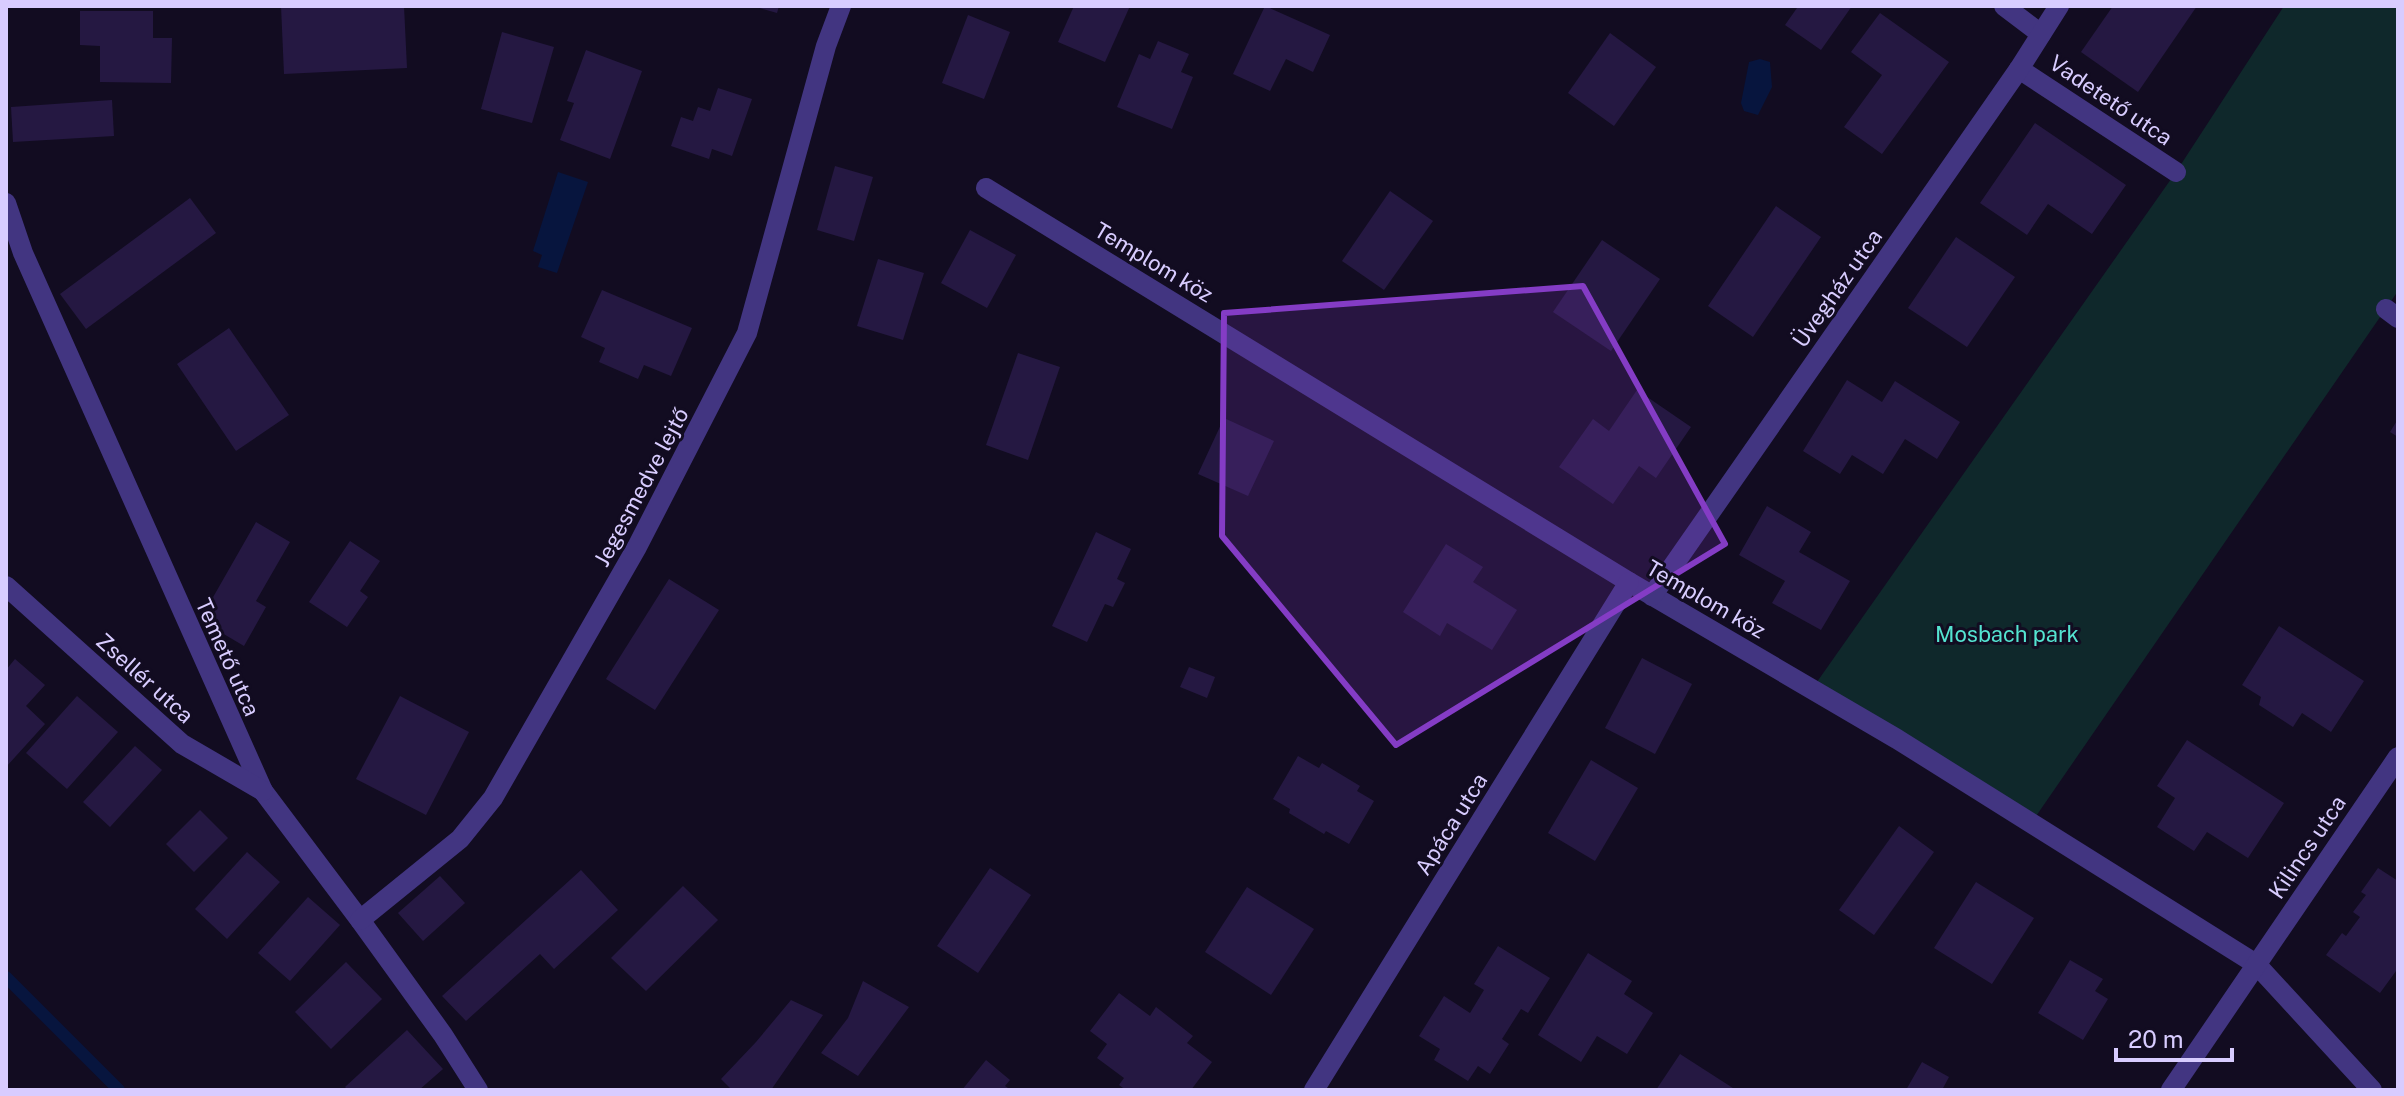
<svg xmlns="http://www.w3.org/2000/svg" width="2404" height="1096" font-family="'Public Sans',sans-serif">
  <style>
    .green { fill: #0f282b }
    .water { fill: #07153e }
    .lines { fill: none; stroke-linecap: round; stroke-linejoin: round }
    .stream { stroke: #07153e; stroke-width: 12 }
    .building { fill: #251842 }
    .street { stroke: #423581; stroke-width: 20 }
    .marked { fill: #843cc5; fill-opacity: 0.2; stroke: #843cc5; stroke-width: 6; stroke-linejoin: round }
    .labels { text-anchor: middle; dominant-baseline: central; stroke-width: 6; stroke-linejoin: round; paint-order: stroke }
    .street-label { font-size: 22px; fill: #d8ccff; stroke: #120c21 }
    .park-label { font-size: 22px; fill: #54e3d0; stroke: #120c21 }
  </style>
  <rect width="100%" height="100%" fill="#120c21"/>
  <path class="green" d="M 2284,6 L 2398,6 L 2398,291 L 2032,822 L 1812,689 L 2176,172 Z"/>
  <g class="water">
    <path d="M 1760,59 L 1770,62 L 1772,87 L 1758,115 L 1744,111 L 1741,103 L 1749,62 Z"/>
    <path d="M 558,172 L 588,182 L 557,273 L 538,267 L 542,255 L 533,251 Z"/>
  </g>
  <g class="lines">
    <path class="stream" d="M 6,977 L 119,1090"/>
  </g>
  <g class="building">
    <path d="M 281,6 L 404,6 L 407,68 L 284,74 Z"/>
    <path d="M 753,6 L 779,6 L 777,13 Z"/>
    <path d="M 1074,6 L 1130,6 L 1105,62 L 1058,42 Z"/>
    <path d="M 1265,6 L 1330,35 L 1313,72 L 1286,59 L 1270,91 L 1233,74 Z"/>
    <path d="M 1794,6 L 1852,6 L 1821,50 L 1785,25 L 1797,8 Z"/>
    <path d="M 2113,6 L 2197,6 L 2138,92 L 2081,52 Z"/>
    <path d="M 80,11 L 153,11 L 153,38 L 172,38 L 171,83 L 100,82 L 100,46 L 80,45 Z"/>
    <path d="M 1880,13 L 1949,62 L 1882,154 L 1844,127 L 1882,75 L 1851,52 Z"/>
    <path d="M 968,15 L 1010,32 L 984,99 L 942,83 Z"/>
    <path d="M 502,32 L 554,47 L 532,123 L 481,109 Z"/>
    <path d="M 1610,33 L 1656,67 L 1614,126 L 1568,93 Z"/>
    <path d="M 1158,41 L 1189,54 L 1181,72 L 1193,77 L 1172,129 L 1117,107 L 1139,54 L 1150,59 Z"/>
    <path d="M 586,50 L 642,71 L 610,159 L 560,140 L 574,103 L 567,101 Z"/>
    <path d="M 718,88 L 752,99 L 732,156 L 712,149 L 709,159 L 671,146 L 681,117 L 693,121 L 698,107 L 710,111 Z"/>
    <path d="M 112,100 L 114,136 L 13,142 L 11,107 Z"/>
    <path d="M 2035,123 L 2126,185 L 2092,234 L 2048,204 L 2027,235 L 1980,203 Z"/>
    <path d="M 835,166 L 873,177 L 854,241 L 817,230 Z"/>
    <path d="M 1390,191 L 1433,221 L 1384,290 L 1342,261 Z"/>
    <path d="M 190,198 L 216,233 L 86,329 L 60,294 Z"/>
    <path d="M 1776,206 L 1821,237 L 1753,337 L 1708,306 Z"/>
    <path d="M 970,230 L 1016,255 L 987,308 L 941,283 Z"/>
    <path d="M 1956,237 L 2015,277 L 1967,347 L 1908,308 Z"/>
    <path d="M 1602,240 L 1660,279 L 1611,351 L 1553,312 Z"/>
    <path d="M 878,259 L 924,273 L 903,340 L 857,326 Z"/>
    <path d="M 602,290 L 692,328 L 671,376 L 644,365 L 638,379 L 599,362 L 605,348 L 581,337 Z"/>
    <path d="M 229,328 L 289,415 L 236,451 L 177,364 Z"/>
    <path d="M 1018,353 L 1060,367 L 1028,460 L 986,445 Z"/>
    <path d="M 1847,380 L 1882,402 L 1895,381 L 1960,422 L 1937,459 L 1905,439 L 1883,474 L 1852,455 L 1840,474 L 1803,451 Z"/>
    <path d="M 1637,390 L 1691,427 L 1656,478 L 1639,466 L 1613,504 L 1559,467 L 1593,419 L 1609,431 Z"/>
    <path d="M 1224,418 L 1274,441 L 1248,496 L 1198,474 Z"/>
    <path d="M 2398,419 L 2398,437 L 2390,432 Z"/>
    <path d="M 1767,506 L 1811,532 L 1799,552 L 1850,581 L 1821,630 L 1772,603 L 1785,581 L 1739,555 Z"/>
    <path d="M 256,522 L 290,542 L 256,601 L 266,607 L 244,646 L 200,620 Z"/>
    <path d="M 1096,532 L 1131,549 L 1117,579 L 1125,583 L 1113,607 L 1105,604 L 1087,642 L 1052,626 Z"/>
    <path d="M 350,541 L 380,561 L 360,591 L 368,597 L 347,627 L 309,602 Z"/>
    <path d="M 1446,544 L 1483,567 L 1473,582 L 1517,610 L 1492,650 L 1447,623 L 1440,636 L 1403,612 Z"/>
    <path d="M 669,579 L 719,610 L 655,710 L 606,679 Z"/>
    <path d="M 2279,626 L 2364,681 L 2331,732 L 2302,713 L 2293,727 L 2259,705 L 2261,697 L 2242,685 Z"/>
    <path d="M 1642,658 L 1692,684 L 1655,754 L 1605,728 Z"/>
    <path d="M 15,659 L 45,685 L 26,706 L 45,724 L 6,767 L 6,670 Z"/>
    <path d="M 1189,667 L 1215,677 L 1207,698 L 1180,687 Z"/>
    <path d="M 77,696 L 118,732 L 67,789 L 26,753 Z"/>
    <path d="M 400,696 L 469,732 L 426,815 L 356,779 Z"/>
    <path d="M 2187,740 L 2284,803 L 2248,858 L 2207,832 L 2194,851 L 2157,827 L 2175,798 L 2157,786 Z"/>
    <path d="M 135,746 L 162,770 L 110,827 L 83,802 Z"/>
    <path d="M 1298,756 L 1319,768 L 1322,763 L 1360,786 L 1357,791 L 1374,801 L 1349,844 L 1326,831 L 1324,834 L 1289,813 L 1290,809 L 1273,799 Z"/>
    <path d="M 1591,760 L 1638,788 L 1595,861 L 1548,833 Z"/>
    <path d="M 200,810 L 228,838 L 194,872 L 166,844 Z"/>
    <path d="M 1899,826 L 1934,852 L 1874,935 L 1839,910 Z"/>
    <path d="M 247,852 L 280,882 L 227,939 L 195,909 Z"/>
    <path d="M 990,868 L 1031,895 L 978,973 L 937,946 Z"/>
    <path d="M 2378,868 L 2398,881 L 2398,972 L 2396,971 L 2380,993 L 2326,955 L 2342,933 L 2346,936 L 2360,917 L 2353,912 L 2366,895 L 2361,892 Z"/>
    <path d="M 581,870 L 618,910 L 554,969 L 540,954 L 466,1021 L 442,996 Z"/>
    <path d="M 440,876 L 465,903 L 423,941 L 398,913 Z"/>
    <path d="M 1976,882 L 2034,918 L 1992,984 L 1934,948 Z"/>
    <path d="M 683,886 L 718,920 L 646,991 L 611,958 Z"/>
    <path d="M 1247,887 L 1314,929 L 1271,995 L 1205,952 Z"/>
    <path d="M 308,897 L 340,925 L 290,981 L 258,953 Z"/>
    <path d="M 1498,946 L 1550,978 L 1528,1013 L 1521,1009 L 1502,1039 L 1509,1044 L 1490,1074 L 1478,1066 L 1468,1081 L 1434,1060 L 1440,1049 L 1419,1036 L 1444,996 L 1470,1013 L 1484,990 L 1474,984 Z"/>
    <path d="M 1588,953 L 1632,981 L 1624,994 L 1653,1013 L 1627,1054 L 1597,1036 L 1581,1062 L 1538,1035 Z"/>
    <path d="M 2070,960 L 2103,979 L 2095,991 L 2108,999 L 2083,1040 L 2038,1013 Z"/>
    <path d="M 346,962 L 382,999 L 331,1049 L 295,1012 Z"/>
    <path d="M 863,981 L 909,1007 L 858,1076 L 821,1053 L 848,1018 Z"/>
    <path d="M 1119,993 L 1150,1016 L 1156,1007 L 1193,1036 L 1187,1043 L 1212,1062 L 1191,1090 L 1126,1090 L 1119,1085 L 1124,1078 L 1097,1058 L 1107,1044 L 1090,1031 Z"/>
    <path d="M 791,1000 L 823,1015 L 771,1090 L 732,1090 L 721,1079 L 756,1042 Z"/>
    <path d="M 407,1030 L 443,1069 L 419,1090 L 348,1090 L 345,1087 Z"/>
    <path d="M 1680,1054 L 1736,1090 L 1656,1090 Z"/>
    <path d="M 986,1060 L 1010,1080 L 1005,1086 L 1011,1090 L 962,1090 Z"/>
    <path d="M 1922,1062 L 1949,1077 L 1942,1090 L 1906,1090 Z"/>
  </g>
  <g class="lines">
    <g class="street">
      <path d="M 2004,6 L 2041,34"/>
      <path d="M 2019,69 L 2176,172"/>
      <path d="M 986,188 L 1629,582 L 1897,739 L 2256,964 L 2372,1090"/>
      <path d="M 6,203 L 23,253 L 263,791 L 360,920 L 443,1035 L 478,1090"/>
      <path d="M 2386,309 L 2398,318"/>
      <path d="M 6,586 L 182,744 L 263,791"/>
      <path d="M 1652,596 L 2019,69 L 2059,6"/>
      <path d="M 360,920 L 460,839 L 493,798 L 637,547 L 747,333 L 826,46 L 841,6"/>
      <path d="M 1314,1090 L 1629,582"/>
      <path d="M 2171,1090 L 2398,757"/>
    </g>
  </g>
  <path class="marked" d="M 1583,286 L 1725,544 L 1396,745 L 1222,536 L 1224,313 Z"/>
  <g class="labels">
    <g class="street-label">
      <text transform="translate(2111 100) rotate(34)">Vadetető utca</text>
      <text transform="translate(1154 262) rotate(31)">Templom köz</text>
      <text transform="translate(1837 288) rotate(-55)">Üvegház utca</text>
      <text transform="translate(641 487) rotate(-62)">Jegesmedve lejtő</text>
      <text transform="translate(1706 599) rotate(30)">Templom köz</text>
      <text transform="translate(228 657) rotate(66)">Temető utca</text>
      <text transform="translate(145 678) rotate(42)">Zsellér utca</text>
      <text transform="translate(1451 824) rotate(-58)">Apáca utca</text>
      <text transform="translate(2307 847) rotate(-56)">Kilincs utca</text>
    </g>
    <g class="park-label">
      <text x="2007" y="634">Mosbach park</text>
    </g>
  </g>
  <rect width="2404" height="1096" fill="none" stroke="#d8ccff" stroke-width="16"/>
  <path d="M2116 1048v12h116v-12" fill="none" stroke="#d8ccff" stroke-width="4"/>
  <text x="2128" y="1048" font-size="24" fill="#d8ccff" stroke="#120c21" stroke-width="6" paint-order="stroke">20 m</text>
</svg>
